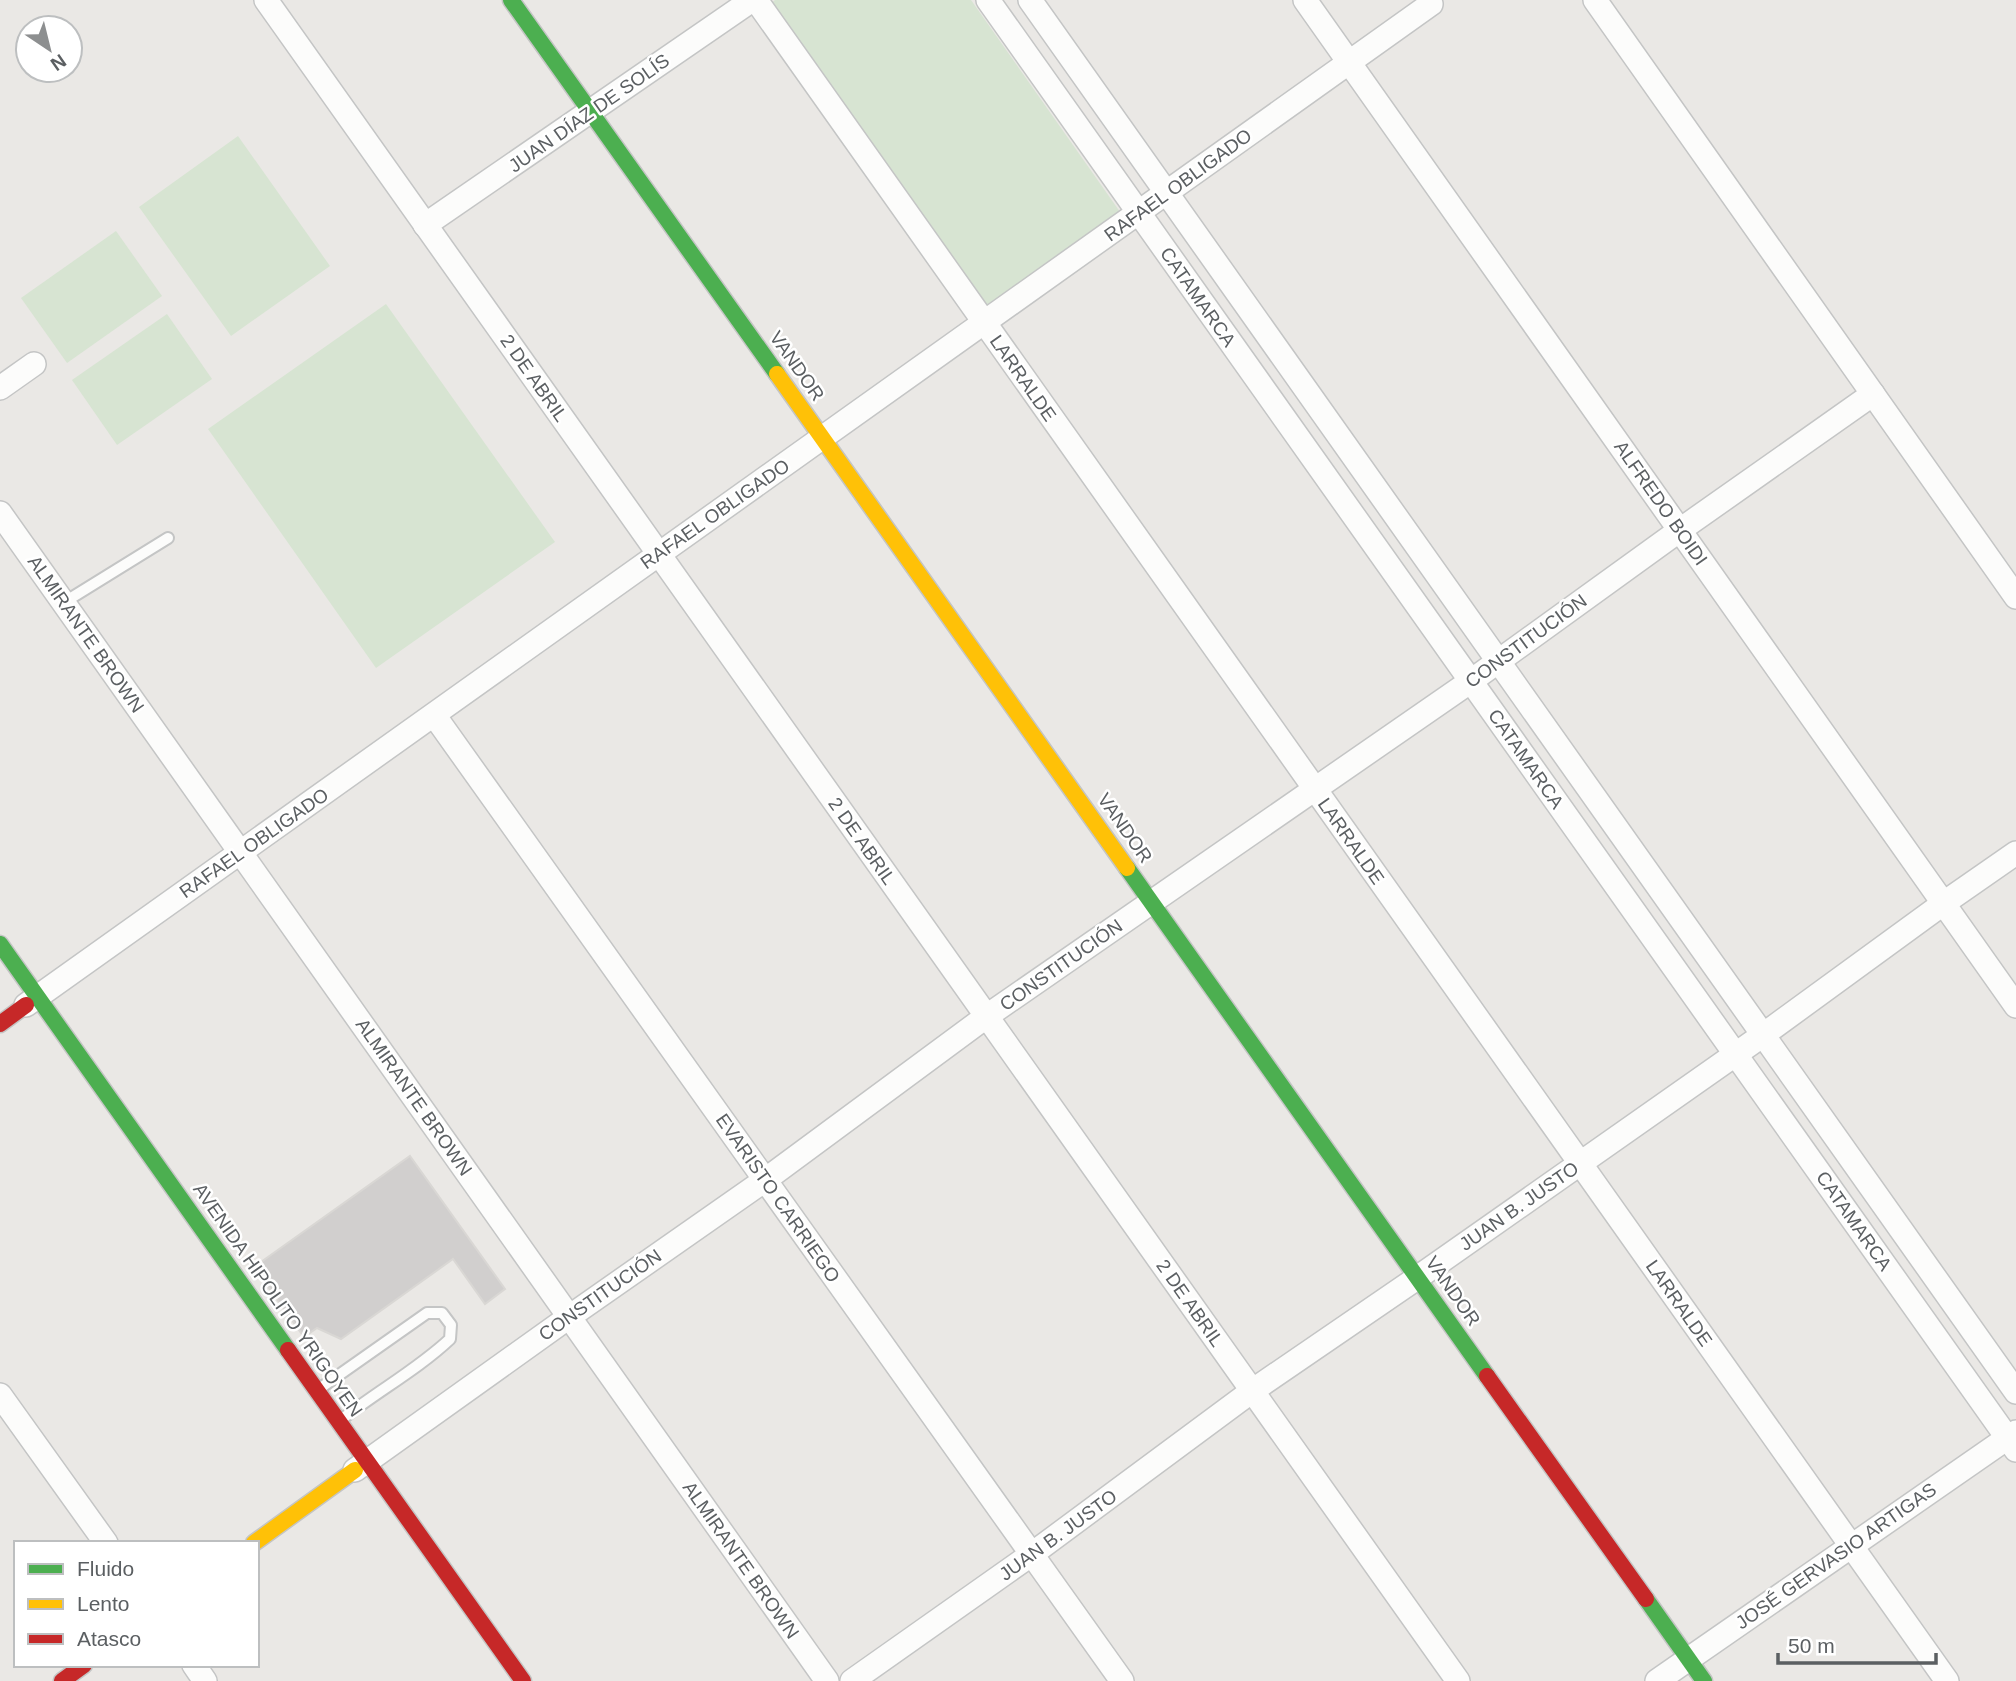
<svg xmlns="http://www.w3.org/2000/svg" width="2016" height="1681" font-family="Arial,sans-serif">
  <style>
    .green { fill: #d7e4d2 }
    .building { fill: #d1cfce; stroke: #d9d7d4; stroke-width: 2 }
    .lines { fill: none; stroke-linecap: round; stroke-linejoin: round }
    .lane-casing { stroke: #c4c5c5; stroke-width: 14 }
    .street-casing { stroke: #c4c5c5; stroke-width: 26 }
    .fast-casing { stroke: #c4c5c4; stroke-width: 19 }
    .slow-casing { stroke: #c4c5c4; stroke-width: 19 }
    .jam-casing { stroke: #c4c5c4; stroke-width: 19 }
    .lane { stroke: #fcfcfb; stroke-width: 10 }
    .street { stroke: #fcfcfb; stroke-width: 23 }
    .fast { stroke: #4caf50; stroke-width: 16 }
    .slow { stroke: #ffc107; stroke-width: 16 }
    .jam { stroke: #c62828; stroke-width: 16 }
    .labels { text-anchor: middle; dominant-baseline: central; stroke-width: 5; stroke-linejoin: round; paint-order: stroke }
    .street-label { font-size: 19px; fill: #5b5f62; stroke: #fff }
  </style>
  <rect width="100%" height="100%" fill="#eae8e5"/>
  <g class="green">
    <path d="M 775,0 L 971,0 L 1125,219 L 990,314 L 771,3 Z"/>
    <path d="M 238,136 L 330,266 L 231,336 L 139,207 Z"/>
    <path d="M 116,231 L 162,296 L 67,363 L 21,298 Z"/>
    <path d="M 386,304 L 555,542 L 376,668 L 208,429 Z"/>
    <path d="M 167,314 L 212,379 L 117,445 L 72,380 Z"/>
  </g>
  <path class="building" d="M 410,1156 L 505,1289 L 485,1304 L 453,1259 L 341,1339 L 317,1328 L 304,1337 L 254,1267 Z"/>
  <g class="lines">
    <g class="lane-casing">
      <g id="lane">
        <path d="M 63,603 L 168,538"/>
        <path d="M 319,1389 L 427,1313 L 442,1313 L 451,1325 L 450,1339 C 417,1370 376,1392 341,1420"/>
      </g>
    </g>
    <g class="street-casing">
      <g id="street">
        <path d="M 266,0 L 1458,1681"/>
        <path d="M 756,0 L 1947,1681"/>
        <path d="M 988,0 L 2016,1450"/>
        <path d="M 1030,0 L 2016,1392"/>
        <path d="M 1305,0 L 2016,1006"/>
        <path d="M 1595,0 L 2016,597"/>
        <path d="M 425,225 L 752,0"/>
        <path d="M 0,388 L 34,364"/>
        <path d="M 0,513 L 827,1681"/>
        <path d="M 434,715 L 1122,1681"/>
        <path d="M 26,1005 L 1431,4"/>
        <path d="M 0,1395 L 106,1543"/>
        <path d="M 355,1470 L 569,1317 L 765,1180 L 987,1016 L 1471,681 L 1680,530 L 1873,394"/>
        <path d="M 194,1665 L 205,1681"/>
        <path d="M 852,1681 L 1032,1554 L 1252,1391 L 1417,1278 L 1763,1035 L 1944,903 L 2016,853"/>
        <path d="M 1657,1681 L 2016,1432"/>
      </g>
    </g>
    <g class="fast-casing">
      <g id="fast">
        <path d="M 511,0 L 777,374"/>
        <path d="M 1127,868 L 1487,1376"/>
        <path d="M 0,944 L 288,1350"/>
        <path d="M 1646,1599 L 1704,1681"/>
      </g>
    </g>
    <g class="slow-casing">
      <g id="slow">
        <path d="M 777,374 L 1127,868"/>
        <path d="M 254,1543 L 355,1470"/>
      </g>
    </g>
    <g class="jam-casing">
      <g id="jam">
        <path d="M 0,1024 L 26,1005"/>
        <path d="M 288,1350 L 523,1681"/>
        <path d="M 1487,1376 L 1646,1599"/>
        <path d="M 62,1681 L 84,1665"/>
      </g>
    </g>
    <use href="#lane" class="lane"/>
    <use href="#street" class="street"/>
    <use href="#fast" class="fast"/>
    <use href="#slow" class="slow"/>
    <use href="#jam" class="jam"/>
  </g>
  <g class="labels">
    <g class="street-label">
      <text transform="translate(589 113) rotate(-35)">JUAN DÍAZ DE SOLÍS</text>
      <text transform="translate(1178 185) rotate(-36)">RAFAEL OBLIGADO</text>
      <text transform="translate(1198 297) rotate(55)">CATAMARCA</text>
      <text transform="translate(797 366) rotate(55)">VANDOR</text>
      <text transform="translate(534 378) rotate(55)">2 DE ABRIL</text>
      <text transform="translate(1023 378) rotate(55)">LARRALDE</text>
      <text transform="translate(1661 503) rotate(55)">ALFREDO BOIDI</text>
      <text transform="translate(715 514) rotate(-35)">RAFAEL OBLIGADO</text>
      <text transform="translate(86 634) rotate(55)">ALMIRANTE BROWN</text>
      <text transform="translate(1526 641) rotate(-36)">CONSTITUCIÓN</text>
      <text transform="translate(1526 759) rotate(55)">CATAMARCA</text>
      <text transform="translate(1125 828) rotate(55)">VANDOR</text>
      <text transform="translate(862 841) rotate(55)">2 DE ABRIL</text>
      <text transform="translate(1351 841) rotate(55)">LARRALDE</text>
      <text transform="translate(254 843) rotate(-35)">RAFAEL OBLIGADO</text>
      <text transform="translate(1061 965) rotate(-35)">CONSTITUCIÓN</text>
      <text transform="translate(414 1097) rotate(55)">ALMIRANTE BROWN</text>
      <text transform="translate(778 1198) rotate(55)">EVARISTO CARRIEGO</text>
      <text transform="translate(1519 1206) rotate(-35)">JUAN B. JUSTO</text>
      <text transform="translate(1854 1221) rotate(55)">CATAMARCA</text>
      <text transform="translate(1453 1291) rotate(55)">VANDOR</text>
      <text transform="translate(600 1295) rotate(-35)">CONSTITUCIÓN</text>
      <text transform="translate(278 1300) rotate(55)">AVENIDA HIPOLITO YRIGOYEN</text>
      <text transform="translate(1190 1303) rotate(55)">2 DE ABRIL</text>
      <text transform="translate(1679 1303) rotate(55)">LARRALDE</text>
      <text transform="translate(1058 1535) rotate(-36)">JUAN B. JUSTO</text>
      <text transform="translate(1836 1556) rotate(-35)">JOSÉ GERVASIO ARTIGAS</text>
      <text transform="translate(741 1560) rotate(55)">ALMIRANTE BROWN</text>
    </g>
  </g>
  <rect x="14" y="1541" width="245" height="126" fill="#ffffff" stroke="#bdbfc0" stroke-width="2"/>
  <rect x="28" y="1564" width="35" height="10" fill="#4caf50" stroke="#bdbfc0" stroke-width="2"/>
  <text x="77" y="1576" font-size="21" fill="#5b5f62">Fluido</text>
  <rect x="28" y="1599" width="35" height="10" fill="#ffc107" stroke="#bdbfc0" stroke-width="2"/>
  <text x="77" y="1611" font-size="21" fill="#5b5f62">Lento</text>
  <rect x="28" y="1634" width="35" height="10" fill="#c62828" stroke="#bdbfc0" stroke-width="2"/>
  <text x="77" y="1646" font-size="21" fill="#5b5f62">Atasco</text>
  <g transform="translate(49 49) rotate(145)"><circle r="33" fill="#ffffff" stroke="#bdbfc0" stroke-width="2"/>
  <path d="M0-5L12 26L0 18L-12 26Z" fill="#8d8f90"/>
  <text y="-10" font-size="19" font-weight="bold" text-anchor="middle" fill="#5b5f62">N</text>
  </g>
  <path d="M1778 1653v10h158v-10" fill="none" stroke="#5b5f62" stroke-width="3.5"/>
  <text x="1788" y="1653" font-size="21" fill="#5b5f62" stroke="#ffffff" stroke-width="5" paint-order="stroke">50 m</text>
</svg>
